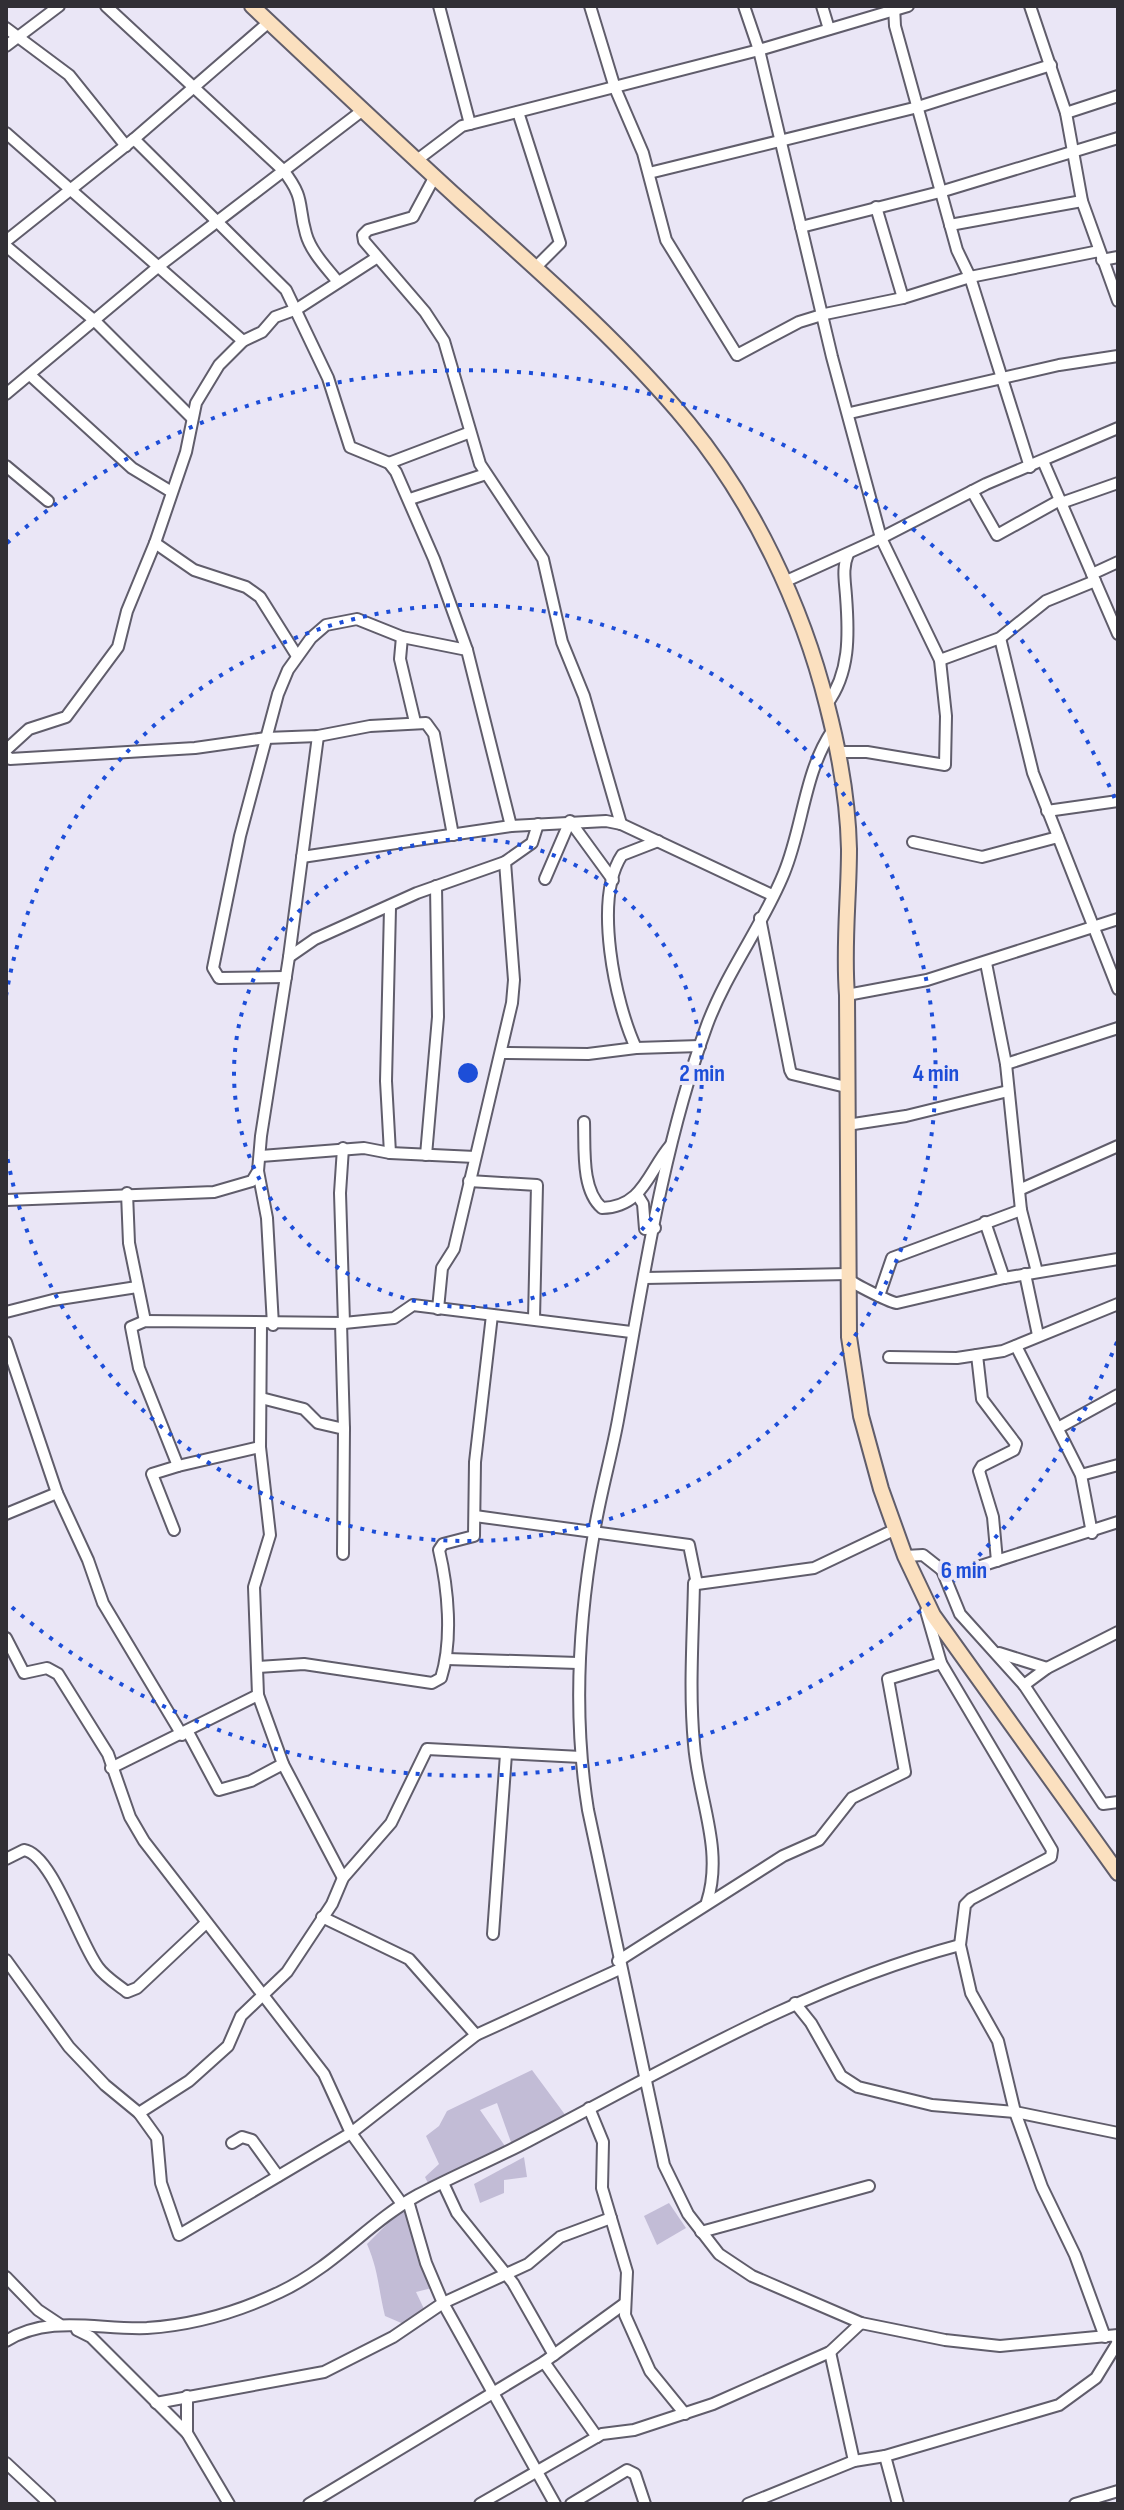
<svg xmlns="http://www.w3.org/2000/svg" width="1124" height="2510" font-family="'Sofia Sans Condensed',sans-serif">
  <style>
    .green { fill: #c2bcd6 }
    .lines { fill: none; stroke-linecap: round; stroke-linejoin: round }
    .street-casing { stroke: #605d6b; stroke-width: 14 }
    .secondary-casing { stroke: #605d6b; stroke-width: 18 }
    .street { stroke: #fff; stroke-width: 10 }
    .secondary { stroke: #fbe0bf; stroke-width: 14 }
    .ring { fill: none; stroke: #1d4ed8; stroke-width: 4; stroke-dasharray: 4 8 }
    .centre { fill: #1d4ed8; stroke: #eae6f6; stroke-width: 4 }
    .ring-label { font-size: 24px; text-anchor: middle; font-weight: bold; fill: #1d4ed8; stroke: #eae6f6; stroke-width: 8; stroke-linejoin: round; paint-order: stroke }
  </style>
  <rect width="100%" height="100%" fill="#eae6f6"/>
  <g class="green">
    <path d="M 532,2070 L 566,2116 L 512,2145 L 497,2103 L 480,2110 L 507,2149 L 431,2189 L 425,2177 L 439,2164 L 426,2136 L 439,2126 L 447,2111 Z"/>
    <path d="M 524,2157 L 527,2177 L 504,2180 L 504,2193 L 480,2203 L 474,2184 Z"/>
    <path d="M 669,2203 L 686,2228 L 657,2245 L 644,2216 Z"/>
    <path d="M 404,2207 L 432,2288 L 416,2292 L 425,2311 L 406,2325 L 385,2316 C 378,2288 379,2272 367,2244 Z"/>
  </g>
  <g class="lines">
    <g class="street-casing">
      <g id="street">
        <path d="M 106,6 L 283,170 C 306,200 297,203 306,234 C 311,252 327,268 338,282"/>
        <path d="M 439,6 L 470,124"/>
        <path d="M 590,6 L 615,88 L 643,153 L 666,240 L 737,355 L 799,322 L 825,314 L 903,298 L 970,277 L 1099,251"/>
        <path d="M 744,6 L 759,50 L 832,357 L 881,538 L 940,660 L 946,716 L 945,765 L 867,752 L 837,752"/>
        <path d="M 822,6 L 829,29"/>
        <path d="M 894,6 L 895,26 L 957,250 L 970,277 L 1030,467"/>
        <path d="M 1030,6 L 1066,113 L 1082,201 L 1118,301"/>
        <path d="M 6,28 L 69,75 L 126,146"/>
        <path d="M 6,46 L 59,6"/>
        <path d="M 518,112 L 560,243 L 535,268"/>
        <path d="M 1066,113 L 1118,96"/>
        <path d="M 6,133 L 243,341"/>
        <path d="M 134,139 L 286,290 L 328,378 L 350,447 L 389,463 L 396,472 L 434,559 L 467,650"/>
        <path d="M 417,160 L 462,126 L 759,50 L 908,6"/>
        <path d="M 649,173 L 918,107 L 1051,65"/>
        <path d="M 435,176 L 413,217 L 368,230 L 363,235 L 364,241 L 425,312 L 444,341 L 480,464 L 543,559 L 562,642 L 584,696 L 621,824"/>
        <path d="M 876,207 L 903,298"/>
        <path d="M 950,225 L 1082,201"/>
        <path d="M 801,227 L 940,192 L 1118,138"/>
        <path d="M 6,241 L 134,139 L 269,22"/>
        <path d="M 6,246 L 95,321 L 192,418"/>
        <path d="M 1102,260 L 1118,257"/>
        <path d="M 30,375 L 132,468 L 170,491"/>
        <path d="M 6,394 L 159,266 L 363,110"/>
        <path d="M 850,413 L 1059,365 L 1118,356"/>
        <path d="M 1043,461 L 1118,634"/>
        <path d="M 389,463 L 468,433"/>
        <path d="M 6,466 L 48,501"/>
        <path d="M 972,491 L 997,535 L 1060,500"/>
        <path d="M 410,499 L 486,474"/>
        <path d="M 1061,503 L 1118,483"/>
        <path d="M 155,543 L 194,570 L 246,587 L 260,597 L 297,656"/>
        <path d="M 1092,574 L 1118,562"/>
        <path d="M 784,582 L 881,538 L 986,484 L 1118,428"/>
        <path d="M 402,637 L 400,659 L 415,722"/>
        <path d="M 1000,638 L 1033,773 L 1118,989"/>
        <path d="M 940,660 L 1000,638 L 1046,601 L 1095,581"/>
        <path d="M 827,704 C 850,673 849,635 846,596 C 845,581 842,568 848,554"/>
        <path d="M 832,731 C 804,773 803,827 784,873 C 763,925 727,971 707,1025 C 661,1151 642,1289 618,1420 C 611,1458 600,1495 594,1533 C 578,1625 573,1717 588,1810 L 664,2165 L 688,2214 L 719,2254 L 752,2276 L 861,2323 L 945,2340 L 1000,2346 L 1118,2335"/>
        <path d="M 6,750 L 29,729 L 66,717 L 118,647 L 127,611 L 155,543 L 186,452 L 196,403 L 219,365 L 243,341 L 262,332 L 275,317 L 297,309 L 376,258"/>
        <path d="M 6,755 L 10,759 L 195,748 L 266,738 L 318,736 L 370,726 L 426,723 L 434,734 L 453,835"/>
        <path d="M 1047,811 L 1118,801"/>
        <path d="M 913,842 L 982,857 L 1058,837"/>
        <path d="M 302,857 L 511,826 L 606,821 L 621,824 L 772,895"/>
        <path d="M 545,879 L 570,821 L 613,880"/>
        <path d="M 760,918 L 790,1070 L 792,1074 L 846,1087"/>
        <path d="M 289,957 L 315,939 L 417,893 L 505,862 L 532,843 L 538,824"/>
        <path d="M 986,963 L 1006,1064 L 1021,1210 L 1037,1272"/>
        <path d="M 286,977 L 219,978 L 213,968 L 240,836 L 278,694 L 288,670 L 311,638 L 326,625 L 357,619 L 402,637 L 467,650 L 511,826"/>
        <path d="M 847,995 L 927,980 L 1118,919"/>
        <path d="M 636,1048 C 615,1003 593,899 622,855 L 658,841"/>
        <path d="M 503,1053 L 588,1054 L 636,1048 L 700,1046"/>
        <path d="M 1006,1064 L 1118,1028"/>
        <path d="M 584,1122 C 585,1148 581,1190 602,1208 C 643,1207 648,1172 670,1146"/>
        <path d="M 847,1125 L 906,1116 L 1008,1091"/>
        <path d="M 343,1148 L 340,1193 L 344,1323"/>
        <path d="M 390,1153 L 386,1081 L 390,908"/>
        <path d="M 426,1155 L 438,1017 L 436,886"/>
        <path d="M 261,1156 L 364,1148 L 390,1153 L 475,1157"/>
        <path d="M 258,1171 L 267,1218 L 273,1325"/>
        <path d="M 469,1181 L 537,1185 L 534,1319"/>
        <path d="M 1019,1190 L 1118,1146"/>
        <path d="M 127,1193 L 129,1243 L 145,1321"/>
        <path d="M 638,1196 L 643,1204 L 645,1229 L 655,1228"/>
        <path d="M 6,1200 L 214,1192 L 252,1181 L 258,1171 L 261,1136 L 289,957 L 318,736"/>
        <path d="M 985,1222 L 1004,1278"/>
        <path d="M 1025,1274 L 1038,1335"/>
        <path d="M 645,1278 L 848,1274"/>
        <path d="M 848,1279 C 854,1284 891,1303 897,1303 L 1004,1278 L 1118,1259"/>
        <path d="M 879,1296 L 892,1258 L 1021,1210"/>
        <path d="M 438,1309 L 442,1268 L 454,1249 L 512,1003 L 514,980 L 505,862"/>
        <path d="M 6,1312 L 53,1300 L 137,1287"/>
        <path d="M 341,1323 L 344,1429"/>
        <path d="M 261,1325 L 260,1447 L 270,1535 L 254,1587 L 258,1695 L 283,1764 L 343,1878"/>
        <path d="M 6,1342 L 57,1493 L 88,1560 L 103,1603 L 182,1735"/>
        <path d="M 1016,1346 L 1081,1475 L 1092,1533"/>
        <path d="M 977,1355 L 982,1399 L 1016,1444 L 1014,1450 L 982,1466 L 979,1471 L 993,1517 L 997,1561"/>
        <path d="M 889,1357 L 957,1358 L 1003,1351 L 1118,1304"/>
        <path d="M 261,1398 L 304,1409 L 318,1423 L 344,1429 L 343,1554"/>
        <path d="M 1058,1428 L 1118,1395"/>
        <path d="M 260,1447 L 178,1466 L 139,1368 L 131,1327 L 145,1321 L 344,1323 L 394,1318 L 413,1305 L 631,1332"/>
        <path d="M 1081,1475 L 1118,1465"/>
        <path d="M 6,1514 L 57,1493"/>
        <path d="M 475,1516 L 689,1545 L 697,1584 L 814,1568 L 896,1529"/>
        <path d="M 174,1530 L 152,1474 L 178,1466"/>
        <path d="M 905,1556 L 923,1555 L 942,1570 L 962,1572 L 1118,1522"/>
        <path d="M 942,1570 L 960,1614 L 1024,1685 L 1103,1804 L 1118,1802"/>
        <path d="M 694,1583 C 693,1637 689,1691 694,1744 C 698,1798 724,1849 707,1902"/>
        <path d="M 926,1611 L 941,1663 L 1052,1850 L 1051,1857 L 971,1899 L 965,1905 L 960,1945 L 971,1993 L 998,2041 L 1015,2112 L 1042,2187 L 1075,2255 L 1105,2337"/>
        <path d="M 6,1638 L 24,1673 L 47,1668 L 58,1674 L 108,1754 L 130,1817 L 144,1841 L 324,2074 L 351,2133 L 402,2204"/>
        <path d="M 999,1653 L 1047,1668"/>
        <path d="M 447,1659 L 578,1663"/>
        <path d="M 258,1667 L 304,1664 L 432,1683 L 441,1678 C 453,1640 448,1588 439,1550 L 443,1544 L 474,1536 L 475,1462 L 492,1315"/>
        <path d="M 1024,1685 L 1047,1668 L 1118,1632"/>
        <path d="M 188,1732 L 219,1790 L 251,1781 L 283,1764"/>
        <path d="M 111,1768 L 258,1695"/>
        <path d="M 6,1859 L 24,1850 C 52,1854 80,1944 98,1967 C 105,1977 117,1984 127,1992 L 137,1988 L 206,1923"/>
        <path d="M 322,1917 L 409,1959 L 476,2035"/>
        <path d="M 493,1934 L 506,1754"/>
        <path d="M 6,1960 L 69,2047 L 105,2085 L 139,2113 L 157,2138 L 161,2183 L 179,2235 L 351,2133 L 476,2035 L 620,1969"/>
        <path d="M 618,1961 L 783,1856 L 819,1840 L 852,1798 L 905,1772 L 888,1679 L 941,1663"/>
        <path d="M 795,2003 L 811,2023 L 841,2076 L 858,2087 L 932,2105 L 1015,2112 L 1118,2133"/>
        <path d="M 589,2108 L 603,2142 L 602,2188 L 627,2272 L 625,2315 L 650,2371 L 685,2414"/>
        <path d="M 139,2113 L 189,2081 L 228,2046 L 241,2016 L 287,1972 L 332,1904 L 343,1878 L 391,1823 L 427,1749 L 581,1757"/>
        <path d="M 232,2143 L 242,2137 L 252,2140 L 278,2176"/>
        <path d="M 443,2183 L 457,2213 L 513,2283 L 554,2355"/>
        <path d="M 408,2201 L 426,2263 L 443,2303 L 555,2504"/>
        <path d="M 701,2232 L 869,2186"/>
        <path d="M 6,2277 L 38,2310 L 59,2324"/>
        <path d="M 77,2330 L 91,2337 L 187,2433 L 229,2504"/>
        <path d="M 6,2341 C 50,2314 98,2330 147,2328 C 194,2325 238,2312 280,2292 C 335,2266 369,2222 418,2195 C 455,2175 495,2159 532,2139 C 672,2066 806,1986 960,1945"/>
        <path d="M 830,2352 L 854,2461"/>
        <path d="M 544,2362 L 597,2437"/>
        <path d="M 187,2396 L 187,2433"/>
        <path d="M 156,2403 L 324,2372 L 393,2337 L 443,2303 L 528,2264 L 560,2237 L 611,2218"/>
        <path d="M 885,2456 L 898,2504"/>
        <path d="M 6,2463 L 50,2504"/>
        <path d="M 309,2504 L 544,2362 L 624,2304"/>
        <path d="M 480,2504 L 602,2434 L 634,2430 L 713,2404 L 830,2352 L 861,2323"/>
        <path d="M 571,2504 L 627,2470 L 635,2474 L 645,2504"/>
        <path d="M 748,2504 L 854,2461 L 885,2456 L 1059,2405 L 1096,2378 L 1118,2342 L 1115,2336"/>
        <path d="M 1075,2504 L 1118,2491"/>
      </g>
    </g>
    <g class="secondary-casing">
      <path id="secondary" d="M 252,6 C 321,71 391,137 461,201 C 539,271 621,342 688,423 C 753,502 802,605 827,705 C 839,751 848,801 849,849 C 849,898 843,945 847,995 L 849,1337 L 861,1416 L 881,1489 L 905,1556 L 933,1615 L 1118,1873"/>
    </g>
    <use href="#street" class="street"/>
    <use href="#secondary" class="secondary"/>
  </g>
  <g class="ring">
    <circle cx="468" cy="1073" r="234"/>
    <path d="M6 996A468 468 0 1 1 6 1150"/>
    <path d="M1117 1342A702 702 0 0 1 7 1603M7 543A702 702 0 0 1 1117 804"/>
  </g>
  <circle cx="468" cy="1073" r="12" class="centre"/>
  <g class="ring-label">
    <text x="702" y="1081">2 min</text>
    <text x="936" y="1081">4 min</text>
    <text x="964" y="1578">6 min</text>
  </g>
  <rect width="1124" height="2510" fill="none" stroke="#312f35" stroke-width="16"/>
</svg>
